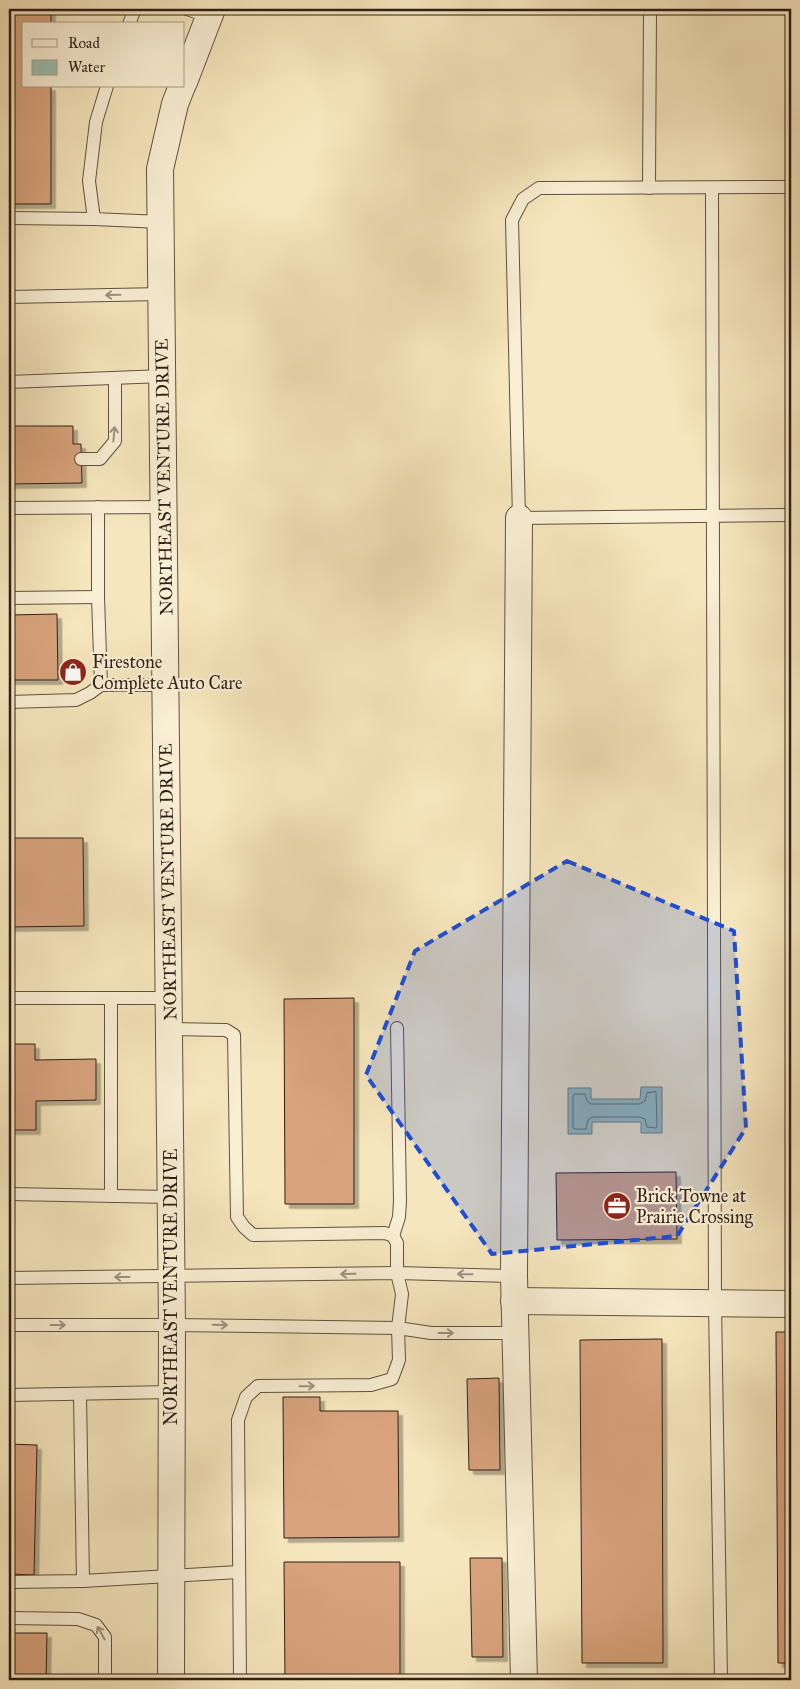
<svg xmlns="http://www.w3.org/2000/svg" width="800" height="1689" font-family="'IM FELL Great Primer',serif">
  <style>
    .water { fill: #9dbfb2; stroke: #707f75 }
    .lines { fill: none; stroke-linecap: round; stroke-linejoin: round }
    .shore { stroke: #656f66; stroke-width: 1 }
    .building { fill: #d8a37d; stroke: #2d1f1a; filter: url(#shadow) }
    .service-casing { stroke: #5f5143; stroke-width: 14 }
    .minor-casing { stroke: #5f5143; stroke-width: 28 }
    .service { stroke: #f9efd4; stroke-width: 12 }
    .minor { stroke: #f9efd4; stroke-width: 26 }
    .oneway { stroke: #9d9180 }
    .marked { fill: #1d4ed8; fill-opacity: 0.2; stroke: #1d4ed8; stroke-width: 4; stroke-dasharray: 10 6; stroke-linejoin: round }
    .labels { text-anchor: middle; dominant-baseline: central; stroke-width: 4.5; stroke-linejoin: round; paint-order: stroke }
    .street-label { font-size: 18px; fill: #2d1f1a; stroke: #f9efd4 }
    .poi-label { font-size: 18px; fill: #2d1f1a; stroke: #f9efd4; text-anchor: start }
  </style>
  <defs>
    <filter id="shadow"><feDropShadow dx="4.5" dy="4.5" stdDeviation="0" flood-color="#0004"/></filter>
  </defs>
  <rect width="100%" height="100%" fill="#f6e6bd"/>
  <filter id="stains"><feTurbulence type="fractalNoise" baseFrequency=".004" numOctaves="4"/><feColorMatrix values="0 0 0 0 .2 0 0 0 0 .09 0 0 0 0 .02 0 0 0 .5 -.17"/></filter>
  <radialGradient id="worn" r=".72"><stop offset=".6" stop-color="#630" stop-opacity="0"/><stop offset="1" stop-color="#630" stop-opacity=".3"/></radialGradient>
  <path class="water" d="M 641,1087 L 662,1087 L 662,1133 L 641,1133 L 641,1122 L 592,1122 L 592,1134 L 568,1134 L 568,1088 L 591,1088 L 591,1099 L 640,1099 Z"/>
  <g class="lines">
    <path class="shore" d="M 656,1092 L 657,1125 L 656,1128 L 647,1127 L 645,1119 L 640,1117 L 592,1117 L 588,1120 L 586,1129 L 575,1129 L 573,1128 L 573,1096 L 574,1094 L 585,1094 L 587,1101 L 591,1104 L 639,1104 L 645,1101 L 647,1093 Z"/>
  </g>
  <g class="building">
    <path d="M 9,9 L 51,9 L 51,24 L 24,24 L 24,86 L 51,86 L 51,204 L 9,204 Z"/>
    <path d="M 9,426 L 73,426 L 73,444 L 81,444 L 82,483 L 9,484 Z"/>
    <path d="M 57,614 L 58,680 L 9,680 L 9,615 Z"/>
    <path d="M 9,838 L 83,838 L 84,926 L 9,927 Z"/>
    <path d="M 354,998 L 354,1204 L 285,1204 L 284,999 Z"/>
    <path d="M 9,1044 L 35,1044 L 35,1060 L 96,1059 L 96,1100 L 36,1101 L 36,1130 L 9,1130 Z"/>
    <path d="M 676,1172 L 677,1239 L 557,1240 L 556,1173 Z"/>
    <path d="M 776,1332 L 791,1332 L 791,1663 L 778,1663 Z"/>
    <path d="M 662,1339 L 663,1663 L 582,1663 L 580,1340 Z"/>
    <path d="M 499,1378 L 500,1470 L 469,1470 L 467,1379 Z"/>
    <path d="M 283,1397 L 320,1397 L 320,1411 L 398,1411 L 399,1537 L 284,1538 Z"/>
    <path d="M 9,1444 L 37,1445 L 34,1575 L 9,1574 Z"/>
    <path d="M 470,1558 L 502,1558 L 503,1657 L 472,1657 Z"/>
    <path d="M 284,1562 L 400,1562 L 400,1680 L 285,1680 Z"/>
    <path d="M 9,1633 L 47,1633 L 46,1680 L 9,1680 Z"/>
  </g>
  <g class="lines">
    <g class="service-casing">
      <g id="service">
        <path d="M 187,9 L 210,17"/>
        <path d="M 129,24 L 135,9"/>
        <path d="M 107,86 L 96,122 L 89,181 L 94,219 L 161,222"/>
        <path d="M 791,187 L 539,188 L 523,199 L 512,220 L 519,518 L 791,515"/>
        <path d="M 649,188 L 650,9"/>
        <path d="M 712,188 L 715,1303 L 721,1680"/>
        <path d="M 9,218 L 94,219"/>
        <path d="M 9,297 L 162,294"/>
        <path d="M 9,382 L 163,376"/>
        <path d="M 81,459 L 100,459 L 115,441 L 115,378"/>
        <path d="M 98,507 L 98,597 L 101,685 L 166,685"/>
        <path d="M 9,508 L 164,507"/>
        <path d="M 9,598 L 98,597"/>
        <path d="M 9,702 L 76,700 L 90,693 L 101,685"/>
        <path d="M 9,998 L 169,998"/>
        <path d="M 111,998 L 111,1196"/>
        <path d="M 169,1029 L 226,1030 L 234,1035 L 237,1217 L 244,1227 L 253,1235 L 385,1233 L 393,1236 L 397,1243 L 397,1273 L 402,1294 L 398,1328 L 399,1360 L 392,1379 L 371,1385 L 258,1386 L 246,1397 L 238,1420 L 240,1680"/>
        <path d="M 9,1194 L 170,1197"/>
        <path d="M 393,1236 L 399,1217 L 400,1201 L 397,1028"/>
        <path d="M 9,1278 L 397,1273 L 514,1276"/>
        <path d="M 9,1325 L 172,1325 L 398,1328 L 431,1333 L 515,1333"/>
        <path d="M 80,1394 L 83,1581"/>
        <path d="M 9,1395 L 172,1392"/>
        <path d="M 9,1582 L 83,1581 L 239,1572"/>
        <path d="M 9,1618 L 78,1619 L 96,1625 L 105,1637 L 105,1680"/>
      </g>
    </g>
    <g class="minor-casing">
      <g id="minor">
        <path d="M 184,82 L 212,9"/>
        <path d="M 519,518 L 514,1276 L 524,1680"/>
        <path d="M 514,1301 L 791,1304"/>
        <path d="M 171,1680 L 172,1325 L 160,169 L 175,104 L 182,86"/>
      </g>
    </g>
    <use href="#service" class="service"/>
    <use href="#minor" class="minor"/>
  </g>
  <defs><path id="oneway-shaft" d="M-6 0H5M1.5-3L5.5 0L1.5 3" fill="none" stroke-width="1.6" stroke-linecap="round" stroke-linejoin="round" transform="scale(1.25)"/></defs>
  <g class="oneway">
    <use href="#oneway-shaft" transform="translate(113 295) rotate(179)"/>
    <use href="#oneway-shaft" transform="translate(114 434) rotate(-85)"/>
    <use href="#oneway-shaft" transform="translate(348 1274) rotate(179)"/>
    <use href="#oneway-shaft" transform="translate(465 1274) rotate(-179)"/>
    <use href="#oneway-shaft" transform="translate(122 1277) rotate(180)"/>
    <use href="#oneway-shaft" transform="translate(58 1325)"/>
    <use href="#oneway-shaft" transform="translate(220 1325) rotate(1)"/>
    <use href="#oneway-shaft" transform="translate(446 1333)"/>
    <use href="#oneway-shaft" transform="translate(307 1386) rotate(-1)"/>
    <use href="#oneway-shaft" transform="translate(101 1633) rotate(-119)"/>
  </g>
  <path class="marked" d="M 567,861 L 734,931 L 746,1128 L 677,1236 L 492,1254 L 366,1075 L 415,951 Z"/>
  <defs>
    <g id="shop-disc" transform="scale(1.4375)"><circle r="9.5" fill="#8f2418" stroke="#f9efd4"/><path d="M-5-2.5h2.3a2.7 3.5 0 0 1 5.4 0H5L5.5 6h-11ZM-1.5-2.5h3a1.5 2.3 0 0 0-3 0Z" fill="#fff"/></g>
    <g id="office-disc" transform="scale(1.4375)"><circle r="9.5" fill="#8f2418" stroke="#f9efd4"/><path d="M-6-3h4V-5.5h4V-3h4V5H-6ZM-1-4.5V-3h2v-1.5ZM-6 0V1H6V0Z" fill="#fff"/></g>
  </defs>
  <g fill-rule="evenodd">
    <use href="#shop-disc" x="73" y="672"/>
    <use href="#office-disc" x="617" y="1206"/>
  </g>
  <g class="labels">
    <g class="street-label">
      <text transform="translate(164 477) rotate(-91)">NORTHEAST VENTURE DRIVE</text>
      <text transform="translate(168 882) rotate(-91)">NORTHEAST VENTURE DRIVE</text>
      <text transform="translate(171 1287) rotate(-90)">NORTHEAST VENTURE DRIVE</text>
    </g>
    <g class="poi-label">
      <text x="92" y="662">Firestone<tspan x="92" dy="21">Complete Auto Care</tspan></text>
      <text x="636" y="1196">Brick Towne at<tspan x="636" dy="21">Prairie Crossing</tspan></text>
    </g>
  </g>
  <rect width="800" height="1689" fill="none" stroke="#f6e6bd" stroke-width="30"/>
  <rect x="10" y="10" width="780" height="1669" fill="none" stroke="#2d1f1a" stroke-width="2.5"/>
  <rect x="15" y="15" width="770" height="1659" fill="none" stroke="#2d1f1a"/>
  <rect x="22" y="22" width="162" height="65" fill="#f9efd4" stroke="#a79c8a"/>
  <rect x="32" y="39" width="25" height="8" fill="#f9efd4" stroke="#a79c8a"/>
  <text x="68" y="48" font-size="15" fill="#2d1f1a">Road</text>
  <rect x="32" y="60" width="25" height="15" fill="#9dbfb2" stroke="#a79c8a"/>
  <text x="68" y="72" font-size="15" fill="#2d1f1a">Water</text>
  <rect width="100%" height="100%" filter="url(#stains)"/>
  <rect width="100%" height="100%" fill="url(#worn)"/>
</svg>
